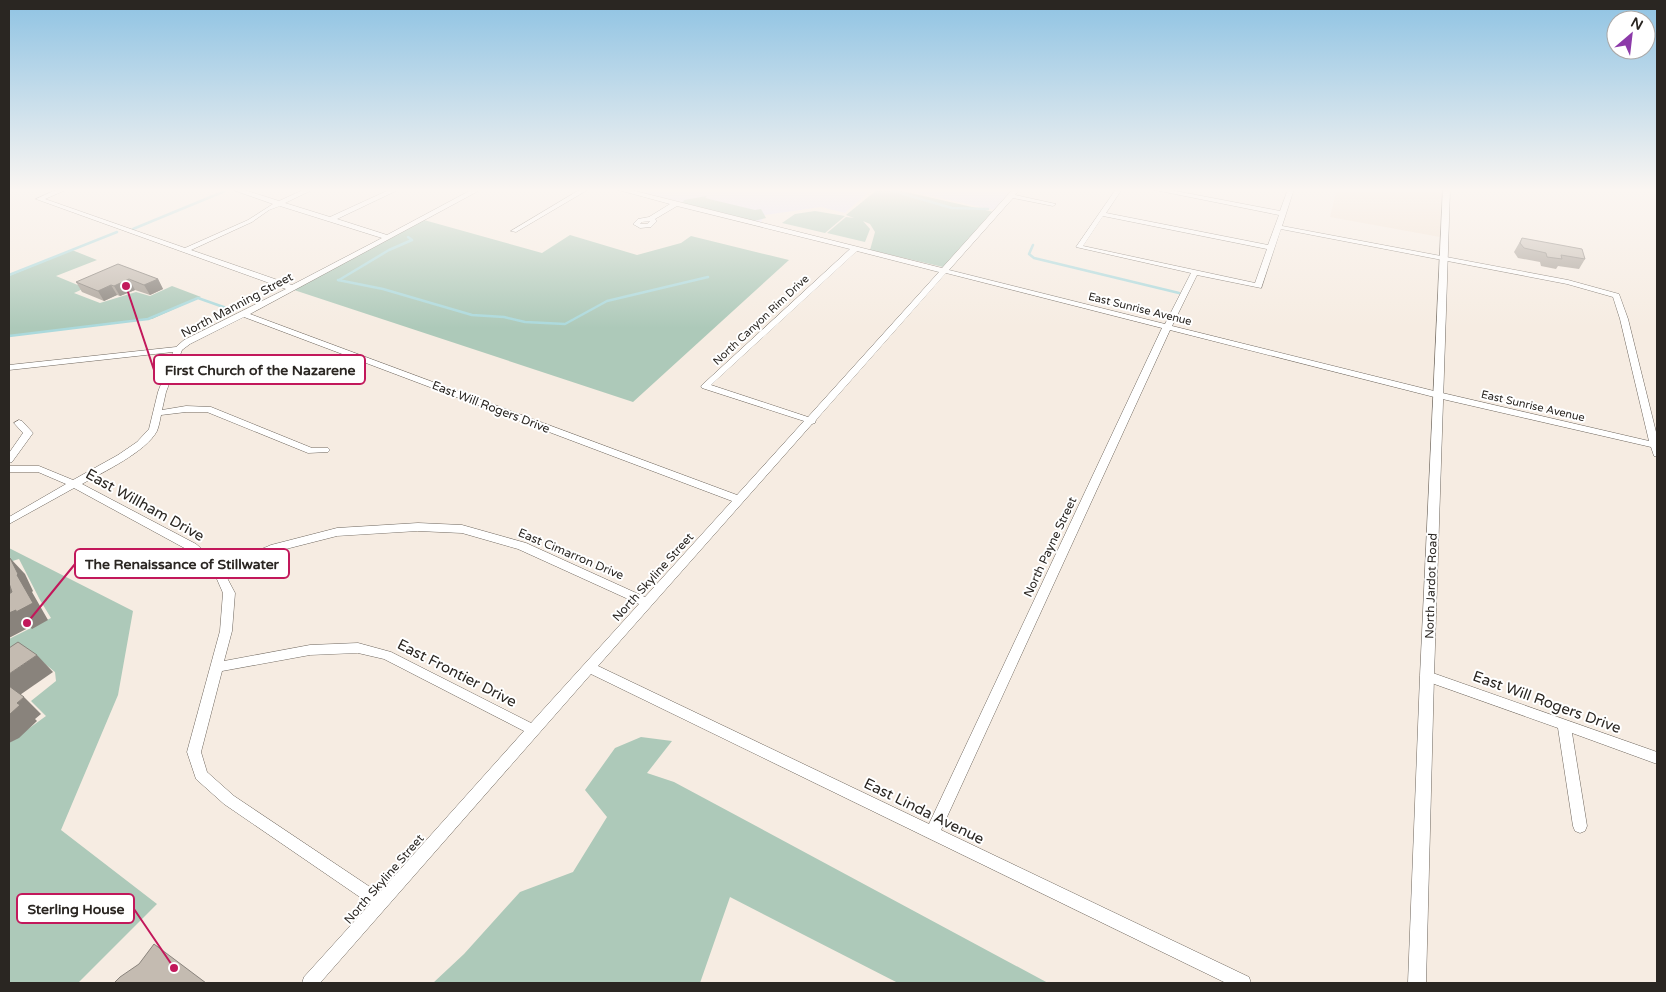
<svg xmlns="http://www.w3.org/2000/svg" width="1666" height="992" font-family="'Varela Round',sans-serif">
  <style>
    .built { fill: #f2e2d2 }
    .education { fill: #e5e1f7 }
    .green { fill: #adc9b9 }
    .lines { fill: none; stroke-linecap: round; stroke-linejoin: round }
    .stream { stroke: #abd9dc; stroke-width: 2.5 }
    .minor-casing { stroke: #6f675e; stroke-width: 1 }
    .tertiary-casing { stroke: #6f675e; stroke-width: 1 }
    .minor { fill: #fff; fill-rule: evenodd }
    .tertiary { fill: #fff; fill-rule: evenodd }
    .wall { fill: #a9a198 }
    .shaded-wall { fill: #89837c }
    .building { fill: #c4bbb1; stroke: #89837c }
    .labels { text-anchor: middle; dominant-baseline: central; stroke-width: 4; stroke-linejoin: round; paint-order: stroke }
    .far-street-label { font-size: 11px; fill: #2a2622; stroke: #fff }
    .street-label { font-size: 12px; fill: #2a2622; stroke: #fff }
    .near-street-label { font-size: 15px; fill: #2a2622; stroke: #fff }
    .leader { fill: none; stroke: #c2185b; stroke-width: 2 }
    .callout-dot { fill: #c2185b; stroke: #fff; stroke-width: 2 }
    .callout { fill: #fff; stroke: #c2185b; stroke-width: 2 }
    .callout-label { font-size: 14px; text-anchor: middle; font-weight: bold; fill: #2a2622 }
  </style>
  <rect width="100%" height="100%" fill="#f6ece2"/>
  <path class="built" d="M 1337,189 L 1441,189 L 1440,237 L 1330,217 Z"/>
  <g class="education">
    <path d="M 629,189 L 872,189 L 845,213 L 821,207 L 765,215 L 761,222 Z"/>
    <path d="M 899,189 L 1012,189 L 994,210 Z"/>
  </g>
  <g class="green">
    <path d="M 878,189 L 893,189 L 994,212 L 943,267 L 870,250 L 875,232 L 870,224 L 863,221 L 870,229 L 865,242 L 827,233 L 846,217 L 854,218 L 846,215 Z"/>
    <path d="M 707,196 L 705,198 L 755,210 L 761,209 L 766,218 L 754,221 L 682,204 L 684,200 Z"/>
    <path d="M 815,211 L 845,216 L 825,233 L 782,223 L 795,214 Z"/>
    <path d="M 424,220 L 542,253 L 570,235 L 637,255 L 681,243 L 691,236 L 789,260 L 633,402 L 291,289 Z"/>
    <path d="M 72,250 L 97,260 L 56,276 L 85,288 L 74,293 L 100,303 L 136,292 L 150,296 L 172,286 L 201,297 L 152,319 L 9,336 L 9,276 Z"/>
    <path d="M 9,548 L 133,611 L 118,695 L 61,830 L 157,904 L 78,983 L 9,983 L 9,743 L 46,716 L 31,701 L 56,681 L 55,672 L 33,654 L 9,669 L 9,639 L 51,618 L 40,600 L 19,559 L 9,562 Z"/>
    <path d="M 641,737 L 672,741 L 647,773 L 674,782 L 1048,983 L 898,983 L 730,897 L 700,983 L 433,983 L 464,954 L 520,892 L 573,872 L 607,817 L 585,790 L 615,748 Z"/>
  </g>
  <g class="lines">
    <g class="stream">
      <path d="M 886,189 L 952,208 L 988,209"/>
      <path d="M 133,229 L 225,191"/>
      <path d="M 1033,245 L 1029,254 L 1034,258 L 1179,293"/>
      <path d="M 9,275 L 117,232"/>
      <path d="M 338,280 L 383,289 L 472,315 L 504,317 L 525,322 L 565,324 L 607,301 L 708,277"/>
      <path d="M 339,280 L 389,250 L 412,240 L 408,237"/>
      <path d="M 9,336 L 148,319 L 198,298 L 232,310"/>
    </g>
    <g class="minor-casing">
      <g id="minor">
        <path d="M 58,189 L 68,189 L 45,199 L 185,248 L 248,220 L 273,204 L 230,189 L 241,189 L 279,201 L 305,189 L 314,189 L 285,203 L 330,217 L 391,189 L 400,189 L 337,219 L 387,235 L 473,189 L 482,189 L 250,314 L 737,495 L 804,421 L 702,388 L 701,386 L 850,249 L 677,206 L 655,219 L 657,221 L 651,227 L 640,228 L 633,224 L 638,219 L 649,217 L 670,204 L 615,189 L 627,189 L 942,268 L 1013,189 L 1020,189 L 1015,195 L 1056,204 L 1053,206 L 1013,198 L 949,270 L 1165,324 L 1191,273 L 1076,247 L 1116,189 L 1122,189 L 1106,213 L 1268,245 L 1279,215 L 1150,189 L 1165,189 L 1280,211 L 1288,189 L 1294,189 L 1282,226 L 1568,280 L 1619,294 L 1628,319 L 1657,436 L 1657,457 L 1654,456 L 1651,447 L 1438,398 L 1170,330 L 941,830 L 1249,977 L 1251,983 L 1226,983 L 591,674 L 320,983 L 302,983 L 304,977 L 370,904 L 224,804 L 196,779 L 187,752 L 220,631 L 223,593 L 213,570 L 188,550 L 74,488 L 9,524 L 9,517 L 66,484 L 38,472 L 9,472 L 9,466 L 39,466 L 73,480 L 118,455 L 137,442 L 149,429 L 158,392 L 173,352 L 9,370 L 9,365 L 176,347 L 184,340 L 286,289 L 36,199 ZM 280,206 L 382,238 L 292,285 L 191,250 L 252,222 L 269,210 ZM 1103,216 L 1267,249 L 1255,283 L 1083,246 ZM 650,221 L 647,224 L 640,224 L 642,222 ZM 1281,229 L 1567,284 L 1613,297 L 1620,319 L 1649,441 L 1438,392 L 1172,326 L 1197,275 L 1261,288 ZM 857,251 L 939,272 L 808,417 L 711,385 ZM 946,273 L 1162,328 L 929,824 L 598,666 L 812,424 L 815,423 L 816,420 ZM 244,317 L 732,501 L 645,597 L 526,543 L 462,525 L 418,523 L 337,528 L 271,545 L 222,566 L 196,544 L 82,484 C 103,472 146,452 157,431 C 159,426 160,420 161,415 L 186,412 L 207,412 L 308,453 L 328,452 L 330,450 L 328,448 L 312,448 L 211,407 L 186,406 L 162,410 L 166,392 L 182,350 L 190,344 ZM 418,531 L 462,533 L 518,549 L 639,604 L 531,723 L 391,652 L 358,643 L 310,645 L 224,661 L 232,631 L 235,593 L 225,574 L 278,551 L 337,536 ZM 358,653 L 384,659 L 524,731 L 379,893 L 234,796 L 207,772 L 201,752 L 222,671 L 310,655 Z"/>
        <path d="M 581,189 L 589,189 L 516,232 L 511,231 Z"/>
        <path d="M 19,420 L 22,421 L 33,433 L 12,462 L 9,463 L 9,453 L 23,433 L 14,423 Z"/>
        <path d="M 1427,671 L 1657,752 L 1657,764 L 1572,733 L 1587,826 L 1585,831 L 1580,833 L 1575,831 L 1573,826 L 1558,728 L 1423,680 L 1421,676 L 1423,672 Z"/>
      </g>
    </g>
    <g class="tertiary-casing">
      <path id="tertiary" d="M 1443,189 L 1450,189 L 1434,676 L 1426,983 L 1408,983 L 1420,676 Z"/>
    </g>
    <use href="#minor" class="minor"/>
    <use href="#tertiary" class="tertiary"/>
  </g>
  <g class="wall">
    <path d="M 1522,238 L 1585,259 L 1579,269 L 1558,266 L 1556,269 L 1541,266 L 1540,262 L 1518,258 L 1514,252 Z"/>
    <path d="M 158,279 L 163,289 L 150,295 L 135,290 L 120,296 L 117,295 L 104,301 L 82,292 L 76,282 Z"/>
  </g>
  <g class="shaded-wall">
    <path d="M 129,279 L 135,290 L 120,296 L 114,286 Z"/>
    <path d="M 158,279 L 163,289 L 150,295 L 144,285 Z"/>
    <path d="M 111,285 L 117,295 L 104,301 L 98,291 Z"/>
    <path d="M 10,558 L 25,574 L 33,591 L 32,592 L 48,620 L 32,629 L 30,627 L 9,638 L 9,613 L 17,575 Z"/>
    <path d="M 9,580 L 22,595 L 9,601 Z"/>
    <path d="M 37,655 L 53,672 L 17,697 L 9,688 L 9,674 Z"/>
    <path d="M 24,697 L 41,714 L 35,719 L 37,721 L 19,738 L 9,743 L 9,715 L 17,703 Z"/>
  </g>
  <g class="building">
    <path d="M 1522,238 L 1582,249 L 1585,259 L 1561,255 L 1562,259 L 1547,257 L 1546,253 L 1524,248 L 1520,243 Z"/>
    <path d="M 118,264 L 158,279 L 144,285 L 129,279 L 114,286 L 111,285 L 98,291 L 76,282 Z"/>
    <path d="M 9,558 L 10,558 L 18,574 L 17,575 L 33,603 L 16,612 L 16,610 L 9,613 L 9,594 L 12,592 L 9,583 Z"/>
    <path d="M 18,642 L 37,655 L 9,674 L 9,648 Z"/>
    <path d="M 9,686 L 24,697 L 17,703 L 20,705 L 9,715 Z"/>
    <path d="M 154,944 L 206,983 L 114,983 L 120,977 L 139,964 Z"/>
  </g>
  <linearGradient id="sky" x2="0" y2="1"><stop stop-color="#8fc3e3"/><stop offset="0.58" stop-color="#fbf6f2"/><stop offset="1" stop-color="#fbf6f2" stop-opacity="0"/></linearGradient>
  <rect width="1666" height="328" fill="url(#sky)"/>
  <g class="labels">
    <g class="far-street-label">
      <text transform="translate(1140 309) rotate(14)">East Sunrise Avenue</text>
      <text transform="translate(761 320) rotate(-43)">North Canyon Rim Drive</text>
      <text transform="translate(1533 406) rotate(13)">East Sunrise Avenue</text>
    </g>
    <g class="street-label">
      <text transform="translate(237 305) rotate(-28)">North Manning Street</text>
      <text transform="translate(491 407) rotate(21)">East Will Rogers Drive</text>
      <text transform="translate(1050 547) rotate(-65)">North Payne Street</text>
      <text transform="translate(571 554) rotate(23)">East Cimarron Drive</text>
      <text transform="translate(653 577) rotate(-48)">North Skyline Street</text>
      <text transform="translate(1431 586) rotate(-88)">North Jardot Road</text>
      <text transform="translate(384 879) rotate(-49)">North Skyline Street</text>
    </g>
    <g class="near-street-label">
      <text transform="translate(145 505) rotate(29)">East Willham Drive</text>
      <text transform="translate(457 673) rotate(27)">East Frontier Drive</text>
      <text transform="translate(1547 702) rotate(20)">East Will Rogers Drive</text>
      <text transform="translate(924 811) rotate(26)">East Linda Avenue</text>
    </g>
  </g>
  <path class="leader" d="M126 286L154 370M27 623L75 564M174 968L134 909"/>
  <g class="callout-dot">
    <circle cx="126" cy="286" r="5"/>
    <circle cx="27" cy="623" r="5"/>
    <circle cx="174" cy="968" r="5"/>
  </g>
  <g class="callout">
    <rect x="154" y="355" width="211" height="29" rx="5"/>
    <rect x="75" y="549" width="214" height="29" rx="5"/>
    <rect x="17" y="894" width="117" height="29" rx="5"/>
  </g>
  <g class="callout-label">
    <text x="260" y="375">First Church of the Nazarene</text>
    <text x="182" y="569">The Renaissance of Stillwater</text>
    <text x="76" y="914">Sterling House</text>
  </g>
  <rect width="1666" height="992" fill="none" stroke="#2a2622" stroke-width="20"/>
  <g transform="translate(1631 35) rotate(28)"><circle r="24" fill="#ffffff" stroke="#aaa8a7"/>
  <path d="M0-4L9 19L0 12L-9 19Z" fill="#8c3aa9"/>
  <text y="-8" font-size="14" font-weight="bold" text-anchor="middle" fill="#2a2622">N</text>
  </g>
</svg>
